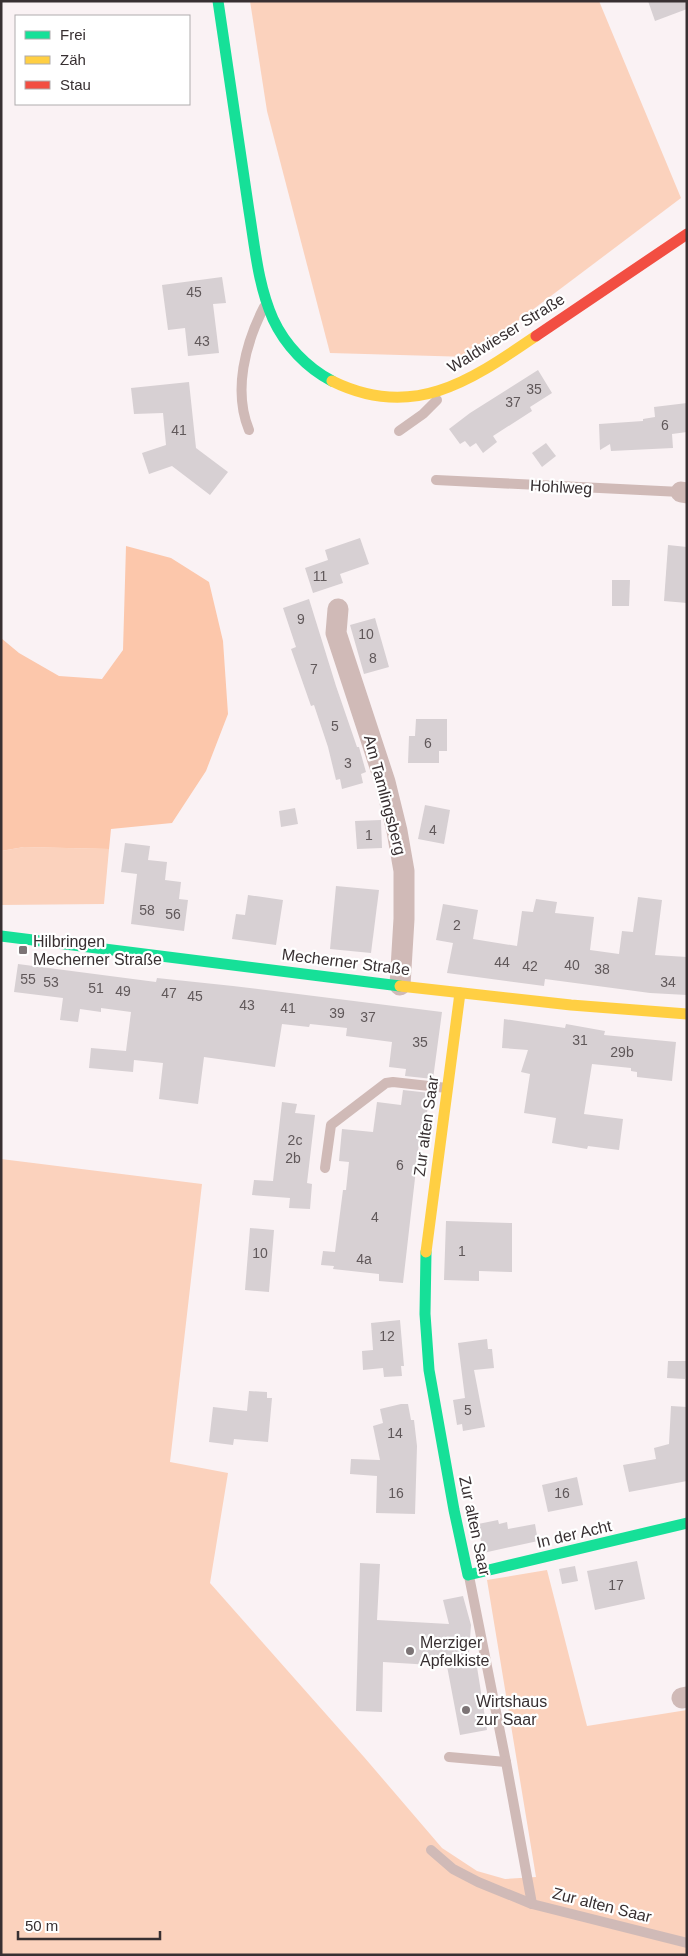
<svg xmlns="http://www.w3.org/2000/svg" width="688" height="1956" font-family="Arial,sans-serif">
  <style>
    .green { fill: #fbd2bd }
    .forest { fill: #fcc7ab }
    .building { fill: #d7d0d3 }
    .lines { fill: none; stroke-linecap: round; stroke-linejoin: round }
    .lane { stroke: #d0bab7; stroke-width: 10 }
    .street { stroke: #d0bab7; stroke-width: 21 }
    .fast { stroke: #16e098; stroke-width: 11 }
    .slow { stroke: #ffcf43; stroke-width: 11 }
    .jam { stroke: #f24e42; stroke-width: 11 }
    .poi-dot { fill: #7c7476; stroke: #fff; stroke-width: 2 }
    .labels { text-anchor: middle; dominant-baseline: central; stroke-width: 4.5; stroke-linejoin: round; paint-order: stroke }
    .number-label { font-size: 14px; fill: #60585a }
    .street-label { font-size: 16px; fill: #383032; stroke: #fff }
    .poi-label { font-size: 16px; fill: #383032; stroke: #fff; text-anchor: start }
  </style>
  <rect width="100%" height="100%" fill="#faf2f4"/>
  <g class="green">
    <path d="M 250,1 L 599,1 L 681,198 L 470,357 L 330,353 L 267,111 Z"/>
    <path d="M 24,847 L 109,849 L 104,904 L 1,905 L 1,851 Z"/>
    <path d="M 1,1159 L 202,1184 L 170,1462 L 228,1473 L 210,1583 L 364,1757 L 442,1848 L 477,1871 L 505,1879 L 536,1877 L 487,1580 L 547,1570 L 587,1726 L 687,1710 L 687,1955 L 1,1955 Z"/>
  </g>
  <path class="forest" d="M 126,546 L 171,558 L 209,582 L 223,641 L 228,714 L 206,771 L 172,823 L 111,829 L 109,849 L 24,847 L 1,851 L 1,638 L 19,653 L 59,676 L 102,679 L 123,650 Z"/>
  <g class="building">
    <path d="M 648,1 L 687,1 L 687,9 L 655,21 Z"/>
    <path d="M 222,277 L 226,303 L 213,304 L 219,353 L 188,356 L 185,328 L 168,330 L 162,285 Z"/>
    <path d="M 538,370 L 552,393 L 530,407 L 532,411 L 493,436 L 497,442 L 483,453 L 476,443 L 470,447 L 465,441 L 460,444 L 449,429 L 470,413 Z"/>
    <path d="M 189,382 L 196,448 L 228,472 L 210,495 L 172,466 L 149,474 L 142,453 L 166,445 L 163,413 L 134,414 L 131,388 Z"/>
    <path d="M 687,403 L 687,432 L 672,434 L 673,448 L 611,451 L 610,444 L 600,450 L 599,424 L 643,421 L 643,419 L 655,417 L 654,407 Z"/>
    <path d="M 546,443 L 556,456 L 542,467 L 532,453 Z"/>
    <path d="M 360,538 L 369,564 L 340,574 L 343,583 L 313,593 L 305,568 L 328,560 L 325,550 Z"/>
    <path d="M 668,545 L 687,547 L 687,603 L 664,601 Z"/>
    <path d="M 612,580 L 630,580 L 629,606 L 612,606 Z"/>
    <path d="M 309,599 L 336,686 L 357,747 L 359,747 L 366,772 L 361,774 L 363,783 L 342,789 L 340,779 L 336,780 L 328,747 L 314,705 L 311,706 L 291,649 L 296,647 L 283,608 Z"/>
    <path d="M 375,618 L 389,667 L 364,674 L 350,625 Z"/>
    <path d="M 416,719 L 447,719 L 447,751 L 439,751 L 439,763 L 408,763 L 409,736 L 415,736 Z"/>
    <path d="M 425,805 L 450,810 L 444,844 L 418,839 Z"/>
    <path d="M 295,808 L 298,824 L 281,827 L 279,811 Z"/>
    <path d="M 381,820 L 382,848 L 357,849 L 355,821 Z"/>
    <path d="M 125,843 L 150,846 L 148,860 L 167,862 L 165,880 L 181,882 L 179,899 L 188,900 L 184,931 L 131,924 L 137,874 L 121,872 Z"/>
    <path d="M 336,886 L 379,890 L 371,953 L 330,949 Z"/>
    <path d="M 248,895 L 283,900 L 276,945 L 232,939 L 236,914 L 245,915 Z"/>
    <path d="M 638,897 L 662,900 L 655,955 L 687,957 L 687,995 L 650,993 L 545,979 L 544,986 L 447,973 L 453,943 L 436,940 L 443,904 L 478,910 L 473,939 L 517,946 L 522,911 L 533,912 L 536,899 L 557,902 L 555,913 L 594,917 L 590,950 L 619,954 L 622,931 L 633,932 Z"/>
    <path d="M 18,964 L 156,982 L 157,978 L 233,986 L 442,1012 L 433,1079 L 405,1076 L 406,1069 L 389,1067 L 392,1042 L 346,1036 L 347,1028 L 310,1024 L 309,1027 L 282,1024 L 275,1067 L 204,1057 L 198,1104 L 159,1099 L 163,1063 L 134,1060 L 133,1072 L 89,1068 L 91,1048 L 126,1051 L 131,1012 L 101,1008 L 101,1012 L 80,1009 L 78,1022 L 60,1020 L 63,998 L 14,992 Z"/>
    <path d="M 504,1019 L 565,1028 L 566,1024 L 605,1031 L 604,1035 L 676,1042 L 672,1081 L 637,1077 L 637,1072 L 631,1071 L 631,1068 L 592,1064 L 584,1114 L 623,1119 L 619,1150 L 588,1146 L 587,1149 L 552,1143 L 556,1118 L 524,1113 L 530,1074 L 521,1072 L 528,1050 L 502,1048 Z"/>
    <path d="M 403,1090 L 430,1093 L 425,1126 L 421,1126 L 403,1283 L 379,1281 L 379,1274 L 333,1269 L 334,1266 L 321,1265 L 323,1251 L 335,1252 L 343,1190 L 346,1190 L 349,1162 L 339,1161 L 342,1129 L 373,1132 L 377,1102 L 401,1105 Z"/>
    <path d="M 282,1102 L 297,1104 L 295,1113 L 315,1115 L 307,1183 L 312,1184 L 310,1209 L 289,1208 L 290,1198 L 252,1195 L 254,1180 L 273,1181 Z"/>
    <path d="M 446,1221 L 512,1223 L 512,1272 L 479,1271 L 479,1281 L 444,1280 Z"/>
    <path d="M 250,1228 L 274,1230 L 269,1292 L 245,1290 Z"/>
    <path d="M 400,1320 L 404,1366 L 401,1366 L 402,1376 L 384,1377 L 383,1368 L 363,1370 L 362,1351 L 373,1350 L 371,1323 Z"/>
    <path d="M 487,1339 L 488,1349 L 492,1349 L 494,1368 L 474,1370 L 485,1427 L 463,1431 L 462,1424 L 457,1425 L 453,1400 L 465,1398 L 458,1343 Z"/>
    <path d="M 668,1361 L 686,1361 L 685,1379 L 667,1378 Z"/>
    <path d="M 249,1391 L 267,1392 L 267,1398 L 272,1398 L 268,1442 L 234,1439 L 233,1445 L 209,1442 L 213,1407 L 247,1411 Z"/>
    <path d="M 401,1404 L 408,1404 L 411,1420 L 414,1420 L 417,1446 L 415,1514 L 376,1513 L 377,1476 L 350,1474 L 351,1459 L 380,1460 L 373,1426 L 383,1423 L 380,1409 Z"/>
    <path d="M 671,1406 L 687,1407 L 687,1481 L 629,1492 L 623,1465 L 656,1459 L 654,1448 L 669,1444 Z"/>
    <path d="M 577,1477 L 583,1505 L 548,1512 L 542,1485 Z"/>
    <path d="M 498,1520 L 499,1524 L 507,1522 L 508,1529 L 535,1524 L 538,1541 L 483,1553 L 478,1524 Z"/>
    <path d="M 637,1561 L 645,1599 L 595,1610 L 587,1571 Z"/>
    <path d="M 360,1563 L 380,1564 L 377,1620 L 449,1624 L 443,1600 L 463,1596 L 471,1625 L 468,1667 L 477,1667 L 487,1730 L 460,1735 L 447,1666 L 383,1662 L 382,1712 L 356,1711 Z"/>
    <path d="M 575,1566 L 578,1581 L 562,1584 L 559,1569 Z"/>
  </g>
  <g class="lines">
    <g class="lane">
      <path d="M 249,430 C 233,391 245,344 264,307"/>
      <path d="M 399,431 L 423,414 L 437,400"/>
      <path d="M 436,480 L 681,492"/>
      <path d="M 325,1168 L 331,1125 L 386,1083 L 393,1082 L 447,1088"/>
      <path d="M 469,1576 L 506,1762 L 532,1904"/>
      <path d="M 449,1757 L 506,1762"/>
      <path d="M 431,1850 L 453,1869 L 478,1882 L 532,1904 L 687,1943"/>
    </g>
    <g class="street">
      <path d="M 681,492 L 687,493"/>
      <path d="M 338,609 L 336,633 L 385,782 L 397,831 L 404,871 L 404,919 L 400,985"/>
      <path d="M 682,1698 L 687,1697"/>
    </g>
    <g class="fast">
      <path d="M 218,1 C 228,71 238,141 249,211 C 255,248 258,285 273,319 C 285,345 307,368 332,381"/>
      <path d="M 1,936 L 400,986"/>
      <path d="M 426,1252 L 425,1314 L 429,1370 L 454,1510 L 468,1575 L 687,1523"/>
    </g>
    <g class="slow">
      <path d="M 332,381 C 413,421 470,381 536,336"/>
      <path d="M 400,986 L 571,1005 L 687,1014"/>
      <path d="M 426,1252 L 460,993"/>
    </g>
    <path class="jam" d="M 536,336 L 687,234"/>
  </g>
  <g class="poi-dot">
    <rect x="18" y="945" width="10" height="10" rx="2.5"/>
    <circle cx="410" cy="1651" r="5"/>
    <circle cx="466" cy="1710" r="5"/>
  </g>
  <g class="labels">
    <g class="number-label">
      <text x="194" y="292">45</text>
      <text x="202" y="341">43</text>
      <text x="534" y="389">35</text>
      <text x="513" y="402">37</text>
      <text x="665" y="425">6</text>
      <text x="179" y="430">41</text>
      <text x="320" y="576">11</text>
      <text x="301" y="619">9</text>
      <text x="366" y="634">10</text>
      <text x="373" y="658">8</text>
      <text x="314" y="669">7</text>
      <text x="335" y="726">5</text>
      <text x="428" y="743">6</text>
      <text x="348" y="763">3</text>
      <text x="433" y="830">4</text>
      <text x="369" y="835">1</text>
      <text x="147" y="910">58</text>
      <text x="173" y="914">56</text>
      <text x="457" y="925">2</text>
      <text x="502" y="962">44</text>
      <text x="572" y="965">40</text>
      <text x="530" y="966">42</text>
      <text x="602" y="969">38</text>
      <text x="28" y="979">55</text>
      <text x="51" y="982">53</text>
      <text x="668" y="982">34</text>
      <text x="96" y="988">51</text>
      <text x="123" y="991">49</text>
      <text x="169" y="993">47</text>
      <text x="195" y="996">45</text>
      <text x="247" y="1005">43</text>
      <text x="288" y="1008">41</text>
      <text x="337" y="1013">39</text>
      <text x="368" y="1017">37</text>
      <text x="580" y="1040">31</text>
      <text x="420" y="1042">35</text>
      <text x="622" y="1052">29b</text>
      <text x="295" y="1140">2c</text>
      <text x="293" y="1158">2b</text>
      <text x="400" y="1165">6</text>
      <text x="375" y="1217">4</text>
      <text x="462" y="1251">1</text>
      <text x="260" y="1253">10</text>
      <text x="364" y="1259">4a</text>
      <text x="387" y="1336">12</text>
      <text x="468" y="1410">5</text>
      <text x="395" y="1433">14</text>
      <text x="396" y="1493">16</text>
      <text x="562" y="1493">16</text>
      <text x="616" y="1585">17</text>
    </g>
    <g class="street-label">
      <text transform="translate(506 333) rotate(-32)">Waldwieser Straße</text>
      <text transform="translate(561 487) rotate(3)">Hohlweg</text>
      <text transform="translate(385 795) rotate(75)">Am Tamlingsberg</text>
      <text transform="translate(346 962) rotate(7)">Mecherner Straße</text>
      <text transform="translate(426 1126) rotate(-82)">Zur alten Saar</text>
      <text transform="translate(475 1526) rotate(78)">Zur alten Saar</text>
      <text transform="translate(574 1534) rotate(-13)">In der Acht</text>
      <text transform="translate(602 1905) rotate(14)">Zur alten Saar</text>
    </g>
    <g class="poi-label">
      <text x="33" y="941">Hilbringen<tspan x="33" dy="18">Mecherner Straße</tspan></text>
      <text x="420" y="1642">Merziger<tspan x="420" dy="18">Apfelkiste</tspan></text>
      <text x="476" y="1701">Wirtshaus<tspan x="476" dy="18">zur Saar</tspan></text>
    </g>
  </g>
  <rect width="688" height="1956" fill="none" stroke="#383032" stroke-width="5"/>
  <rect x="15" y="15" width="175" height="90" fill="#ffffff" stroke="#afacad"/>
  <rect x="25" y="31" width="25" height="8" fill="#16e098" stroke="#afacad"/>
  <text x="60" y="40" font-size="15" fill="#383032">Frei</text>
  <rect x="25" y="56" width="25" height="8" fill="#ffcf43" stroke="#afacad"/>
  <text x="60" y="65" font-size="15" fill="#383032">Zäh</text>
  <rect x="25" y="81" width="25" height="8" fill="#f24e42" stroke="#afacad"/>
  <text x="60" y="90" font-size="15" fill="#383032">Stau</text>
  <path d="M18 1931v8h142v-8" fill="none" stroke="#383032" stroke-width="2.5"/>
  <text x="25" y="1931" font-size="15" fill="#383032" stroke="#ffffff" stroke-width="4" paint-order="stroke">50 m</text>
</svg>
